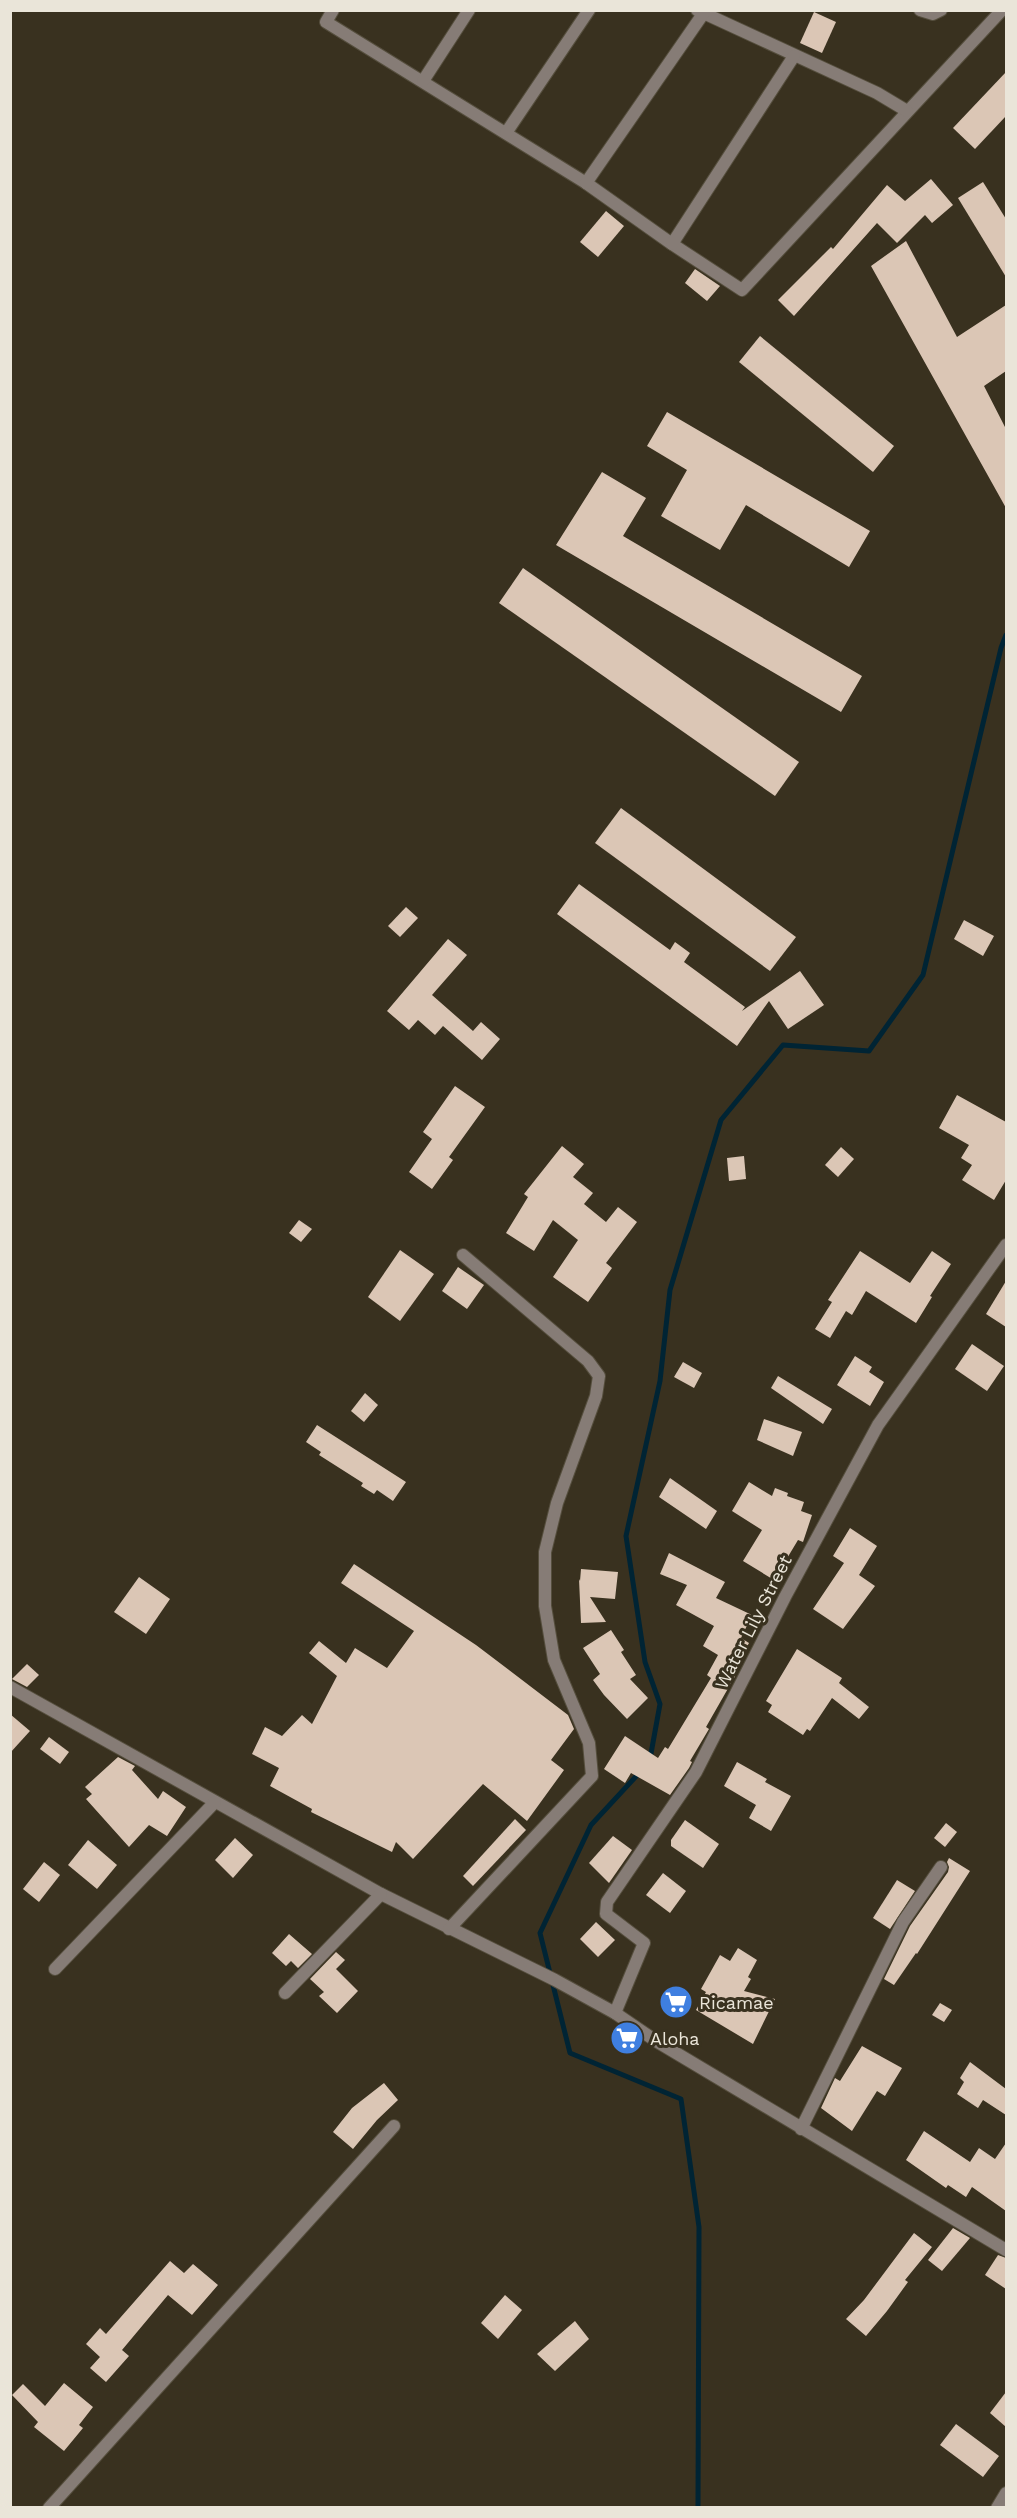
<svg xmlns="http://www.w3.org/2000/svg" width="1017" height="2518" font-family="'Work Sans',sans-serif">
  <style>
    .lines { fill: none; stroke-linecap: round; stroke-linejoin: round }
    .stream { stroke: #002434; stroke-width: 5 }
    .building { fill: #dbc6b5 }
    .minor-casing { stroke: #554e3d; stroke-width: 14 }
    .minor { stroke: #867c76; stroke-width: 12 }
    .labels { text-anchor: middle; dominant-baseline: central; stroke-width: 6; stroke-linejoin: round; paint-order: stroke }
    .street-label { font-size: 18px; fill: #eae5d9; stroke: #39311f }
    .poi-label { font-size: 18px; fill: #eae5d9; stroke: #39311f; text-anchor: start }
  </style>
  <rect width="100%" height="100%" fill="#39311f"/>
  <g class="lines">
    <g class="stream">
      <path d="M 650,1759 L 660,1704 L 645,1662 L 626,1536 L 660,1381 L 670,1290 L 721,1120 L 783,1045 L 869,1051 L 923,975 L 1001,648 L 1006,635"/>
      <path d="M 641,1771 L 591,1825 L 540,1933 L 570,2053 L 681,2099 L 699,2227 L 698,2508"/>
    </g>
  </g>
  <g class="building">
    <path d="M 814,12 L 836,22 L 822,53 L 800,43 Z"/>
    <path d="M 1006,72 L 1006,116 L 975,149 L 953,128 Z"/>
    <path d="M 931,179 L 953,205 L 932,223 L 925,215 L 897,243 L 877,223 L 794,316 L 778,300 L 831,247 L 833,249 L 887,185 L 905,201 Z"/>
    <path d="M 983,182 L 1006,219 L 1006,277 L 958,198 Z"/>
    <path d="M 606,211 L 624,226 L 598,257 L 580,242 Z"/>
    <path d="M 906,241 L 957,337 L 1006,305 L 1006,371 L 984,386 L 1006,429 L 1006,508 L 871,266 Z"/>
    <path d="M 695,269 L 720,286 L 707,301 L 685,283 Z"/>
    <path d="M 760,336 L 894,446 L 873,472 L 739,362 Z"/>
    <path d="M 667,412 L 870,531 L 849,567 L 746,505 L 720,550 L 661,516 L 687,470 L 647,446 Z"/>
    <path d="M 602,472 L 646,498 L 623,536 L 862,676 L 841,712 L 556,545 Z"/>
    <path d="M 523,568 L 799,762 L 775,796 L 499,603 Z"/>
    <path d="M 621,808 L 796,937 L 770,971 L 595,843 Z"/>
    <path d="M 579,884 L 670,950 L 675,942 L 690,953 L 684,962 L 745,1007 L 742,1011 L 800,971 L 824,1005 L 788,1029 L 769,1001 L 737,1046 L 557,914 Z"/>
    <path d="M 406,907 L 418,918 L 400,937 L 388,926 Z"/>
    <path d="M 964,920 L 994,936 L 983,956 L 954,939 Z"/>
    <path d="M 448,939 L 467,955 L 432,995 L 473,1031 L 481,1022 L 500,1039 L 482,1060 L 443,1026 L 435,1035 L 418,1020 L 409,1030 L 387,1011 Z"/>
    <path d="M 455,1086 L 485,1107 L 449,1157 L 453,1160 L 432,1189 L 409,1172 L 432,1139 L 423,1132 Z"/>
    <path d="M 957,1095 L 1006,1122 L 1006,1180 L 994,1200 L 962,1180 L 972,1165 L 961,1158 L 969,1145 L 939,1128 Z"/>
    <path d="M 562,1146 L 584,1164 L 573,1177 L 593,1193 L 584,1204 L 606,1222 L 618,1207 L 637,1222 L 606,1263 L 612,1268 L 588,1302 L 553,1277 L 578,1240 L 553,1220 L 534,1251 L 506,1233 L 528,1197 L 524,1194 Z"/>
    <path d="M 841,1147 L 854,1159 L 838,1177 L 825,1165 Z"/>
    <path d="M 744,1156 L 746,1179 L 729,1181 L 727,1158 Z"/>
    <path d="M 299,1220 L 312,1229 L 301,1242 L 289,1233 Z"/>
    <path d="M 400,1250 L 434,1274 L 400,1321 L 368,1297 Z"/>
    <path d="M 860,1251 L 910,1283 L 932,1251 L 951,1264 L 930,1296 L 932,1297 L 916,1323 L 866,1291 L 852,1315 L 846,1311 L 830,1338 L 815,1329 L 832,1302 L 828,1300 Z"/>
    <path d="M 458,1267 L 484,1285 L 467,1309 L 442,1291 Z"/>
    <path d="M 1006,1281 L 1006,1327 L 986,1314 Z"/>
    <path d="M 972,1344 L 1004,1366 L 987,1391 L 955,1369 Z"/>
    <path d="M 855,1356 L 872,1367 L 869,1372 L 884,1382 L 870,1406 L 837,1385 Z"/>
    <path d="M 683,1362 L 702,1373 L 694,1388 L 674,1377 Z"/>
    <path d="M 778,1376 L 832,1409 L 823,1424 L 771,1388 Z"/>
    <path d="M 365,1393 L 378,1405 L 364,1422 L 351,1411 Z"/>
    <path d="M 764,1419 L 802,1432 L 793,1456 L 757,1440 Z"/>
    <path d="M 317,1425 L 406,1482 L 393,1501 L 377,1490 L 374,1494 L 361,1486 L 363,1483 L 319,1455 L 321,1452 L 306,1442 Z"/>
    <path d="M 670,1478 L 717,1511 L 706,1529 L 659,1497 Z"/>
    <path d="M 749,1482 L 772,1496 L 775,1488 L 788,1493 L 787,1496 L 804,1502 L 801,1511 L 812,1515 L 803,1542 L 798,1540 L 774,1580 L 743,1561 L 762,1530 L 732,1511 Z"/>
    <path d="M 850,1528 L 877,1546 L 859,1575 L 875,1586 L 843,1629 L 813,1609 L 844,1563 L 833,1556 Z"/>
    <path d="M 669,1553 L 725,1582 L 716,1598 L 752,1615 L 741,1638 L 749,1643 L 735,1669 L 738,1671 L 706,1727 L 709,1729 L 690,1761 L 692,1762 L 689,1768 L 670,1795 L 631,1773 L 625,1783 L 604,1769 L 625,1736 L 658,1758 L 665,1747 L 668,1749 L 711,1678 L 707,1675 L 718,1655 L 703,1646 L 714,1626 L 676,1605 L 687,1585 L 660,1574 Z"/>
    <path d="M 354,1564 L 476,1645 L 568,1715 L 574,1729 L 551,1760 L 564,1770 L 527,1821 L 483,1784 L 413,1859 L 396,1842 L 392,1852 L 311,1812 L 312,1809 L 270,1786 L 279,1768 L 252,1754 L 265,1727 L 282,1736 L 302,1715 L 312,1724 L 337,1676 L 309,1653 L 319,1641 L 346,1663 L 355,1648 L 387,1668 L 414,1631 L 341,1583 Z"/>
    <path d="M 581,1569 L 618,1572 L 615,1599 L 590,1597 L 606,1622 L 581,1623 L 579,1579 L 580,1581 Z"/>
    <path d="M 139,1577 L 170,1599 L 146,1634 L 114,1612 Z"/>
    <path d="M 611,1630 L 624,1650 L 621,1652 L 636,1675 L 630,1679 L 648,1698 L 627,1719 L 604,1695 L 593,1680 L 600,1674 L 583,1648 Z"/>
    <path d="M 797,1649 L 842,1678 L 839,1683 L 869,1707 L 859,1719 L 832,1698 L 810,1731 L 807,1729 L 803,1735 L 768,1712 L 772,1705 L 766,1701 Z"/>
    <path d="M 27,1664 L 39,1675 L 27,1687 L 12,1679 Z"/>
    <path d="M 10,1714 L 30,1731 L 10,1753 Z"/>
    <path d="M 49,1737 L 69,1752 L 60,1764 L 40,1749 Z"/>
    <path d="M 118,1757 L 135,1766 L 132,1770 L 158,1799 L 163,1791 L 186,1807 L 167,1836 L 149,1825 L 129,1847 L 86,1799 L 92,1794 L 85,1787 Z"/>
    <path d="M 737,1762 L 767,1779 L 765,1782 L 791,1796 L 771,1831 L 749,1818 L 756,1805 L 724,1786 Z"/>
    <path d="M 515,1819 L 526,1830 L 473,1886 L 463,1876 Z"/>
    <path d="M 685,1820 L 719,1844 L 703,1868 L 671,1846 L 671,1840 Z"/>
    <path d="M 946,1823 L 957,1832 L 945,1847 L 934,1838 Z"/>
    <path d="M 613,1836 L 632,1850 L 609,1883 L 589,1863 Z"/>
    <path d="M 235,1838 L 253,1855 L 233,1878 L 215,1860 Z"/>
    <path d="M 88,1840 L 117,1865 L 97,1889 L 68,1865 Z"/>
    <path d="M 949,1858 L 970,1871 L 917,1954 L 916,1953 L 894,1985 L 884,1979 L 910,1926 L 948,1872 L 949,1867 L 947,1862 Z"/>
    <path d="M 44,1862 L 60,1875 L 39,1902 L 23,1889 Z"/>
    <path d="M 663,1873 L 686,1891 L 670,1913 L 646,1895 Z"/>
    <path d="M 897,1880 L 915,1891 L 890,1929 L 873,1918 Z"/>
    <path d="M 596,1922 L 615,1940 L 598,1957 L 580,1939 Z"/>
    <path d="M 289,1934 L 312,1954 L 298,1968 L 291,1961 L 286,1966 L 272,1953 Z"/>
    <path d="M 738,1948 L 757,1960 L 748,1977 L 751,1979 L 744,1991 L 775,1999 L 753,2044 L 696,2010 L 706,1992 L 701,1989 L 720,1955 L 730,1961 Z"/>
    <path d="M 336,1952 L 345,1960 L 336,1969 L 358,1991 L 337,2013 L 319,1996 L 324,1992 L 310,1979 Z"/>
    <path d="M 940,2003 L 952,2010 L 944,2022 L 932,2015 Z"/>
    <path d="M 862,2046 L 902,2068 L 885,2096 L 877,2091 L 852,2131 L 821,2108 L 835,2078 L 840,2081 Z"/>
    <path d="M 970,2062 L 1006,2089 L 1006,2115 L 983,2100 L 978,2108 L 957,2094 L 964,2082 L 960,2078 Z"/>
    <path d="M 384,2083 L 398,2100 L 377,2120 L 353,2149 L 333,2132 L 352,2108 Z"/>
    <path d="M 924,2131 L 970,2162 L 979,2148 L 995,2159 L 1006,2143 L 1006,2211 L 972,2187 L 966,2197 L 948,2185 L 946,2188 L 906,2160 Z"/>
    <path d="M 953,2228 L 970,2238 L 942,2271 L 928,2260 Z"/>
    <path d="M 914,2233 L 932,2247 L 905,2280 L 908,2282 L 887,2311 L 866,2336 L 846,2319 L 864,2300 Z"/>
    <path d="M 998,2255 L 1006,2258 L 1006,2289 L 985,2275 Z"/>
    <path d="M 170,2261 L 184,2273 L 193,2264 L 218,2285 L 192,2315 L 168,2295 L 122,2350 L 129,2356 L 106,2382 L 90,2368 L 100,2357 L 86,2344 L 100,2328 L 106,2334 Z"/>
    <path d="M 505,2295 L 522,2310 L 498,2339 L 481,2323 Z"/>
    <path d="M 575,2321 L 589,2339 L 555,2371 L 537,2354 Z"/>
    <path d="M 64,2383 L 93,2407 L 79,2425 L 83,2428 L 64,2451 L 34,2427 L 38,2422 L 12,2395 L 23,2384 L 45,2406 Z"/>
    <path d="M 1006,2392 L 1006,2427 L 990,2413 Z"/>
    <path d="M 956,2424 L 999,2456 L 983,2477 L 940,2445 Z"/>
  </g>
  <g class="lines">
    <g class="minor-casing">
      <g id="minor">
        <path d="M 333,10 L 326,22 L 586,183 L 672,244 L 742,290 L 1002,10"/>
        <path d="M 697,10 L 877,93 L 907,111"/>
        <path d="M 920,10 L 933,14 L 941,10"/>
        <path d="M 423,81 L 469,10"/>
        <path d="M 506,133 L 589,10"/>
        <path d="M 586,183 L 703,14"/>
        <path d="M 672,244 L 794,56"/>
        <path d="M 10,1687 L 381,1894 L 555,1980 L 615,2013 L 656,2041 L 1006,2250"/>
        <path d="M 449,1929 L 592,1776 L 589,1743 L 554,1660 L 545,1606 L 545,1552 L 557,1503 L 596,1396 L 599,1376 L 588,1361 L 463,1255"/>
        <path d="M 55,1969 L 215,1802"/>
        <path d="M 285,1993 L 381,1894"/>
        <path d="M 615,2013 L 644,1943 L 606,1914 L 607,1902 L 696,1772 L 785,1597 L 878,1425 L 1006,1245"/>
        <path d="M 801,2129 L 903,1922 L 941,1867"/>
        <path d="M 49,2508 L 394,2126"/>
        <path d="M 997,2508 L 1006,2493"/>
      </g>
    </g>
    <use href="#minor" class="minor"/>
  </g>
  <defs>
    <g id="supermarket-disc" transform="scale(1.725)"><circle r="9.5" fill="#3f7fe0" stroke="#39311f"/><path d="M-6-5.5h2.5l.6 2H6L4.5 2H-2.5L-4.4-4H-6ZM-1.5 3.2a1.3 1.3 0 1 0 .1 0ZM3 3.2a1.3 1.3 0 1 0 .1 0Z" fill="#fff"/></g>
  </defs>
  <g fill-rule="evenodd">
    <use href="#supermarket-disc" x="676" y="2002"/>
    <use href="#supermarket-disc" x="627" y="2038"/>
  </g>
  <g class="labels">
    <g class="street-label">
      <text transform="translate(753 1622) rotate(-63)">Water Lily Street</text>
    </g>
    <g class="poi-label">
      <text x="699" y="2002">Ricamae</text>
      <text x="650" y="2038">Aloha</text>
    </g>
  </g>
  <rect width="1017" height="2518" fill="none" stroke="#eae5d9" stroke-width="24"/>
</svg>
